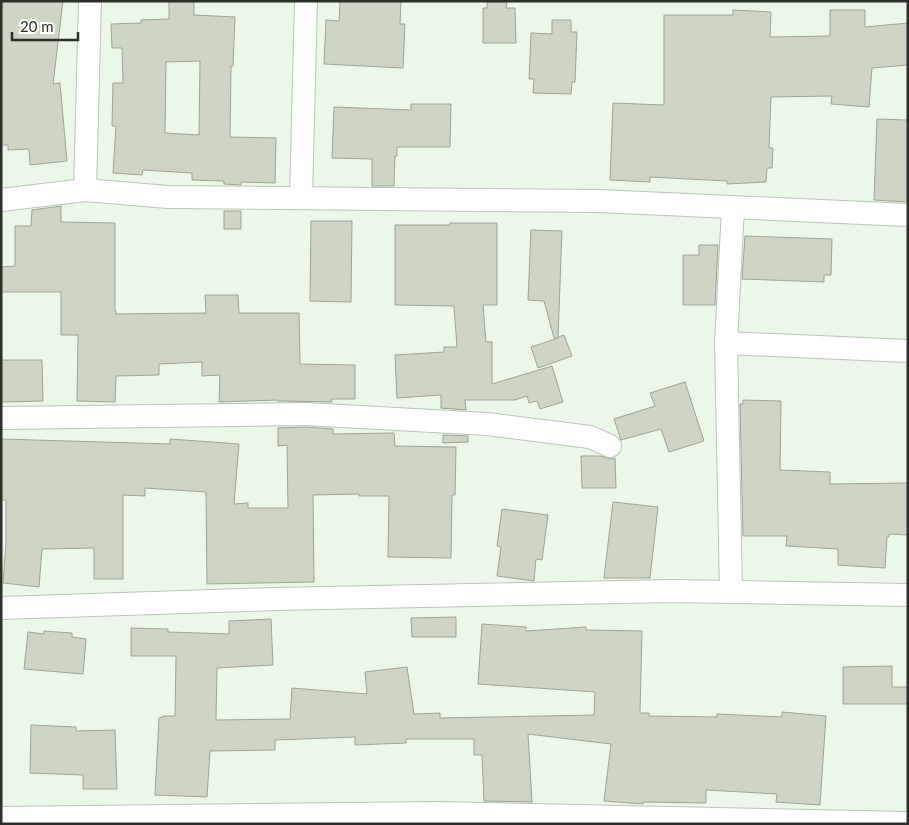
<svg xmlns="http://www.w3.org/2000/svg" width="909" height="825" font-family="Lato,sans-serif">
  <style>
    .building { fill: #cfd5c4; stroke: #9ea393; fill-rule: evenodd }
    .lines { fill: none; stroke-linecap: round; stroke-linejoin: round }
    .street-casing { stroke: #b9c5b7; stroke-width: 24 }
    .street { stroke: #fff; stroke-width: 22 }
  </style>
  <rect width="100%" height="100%" fill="#ebf8e9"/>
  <g class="building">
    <path d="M 3,1 L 63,1 L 53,84 L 60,83 L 67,161 L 30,165 L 29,149 L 8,150 L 8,145 L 1,145 L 1,13 Z"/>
    <path d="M 169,1 L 194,1 L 194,15 L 235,17 L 233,66 L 231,66 L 230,137 L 276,138 L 275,183 L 241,182 L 241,185 L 224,184 L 224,181 L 192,180 L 192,173 L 143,170 L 142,175 L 113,173 L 116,126 L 112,126 L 113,83 L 123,83 L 122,48 L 112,48 L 111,24 L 141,23 L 141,20 L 169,19 ZM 200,61 L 199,135 L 165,133 L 166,62 Z"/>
    <path d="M 340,1 L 401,1 L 400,24 L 405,24 L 403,68 L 324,64 L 326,20 L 339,21 Z"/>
    <path d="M 487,2 L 507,2 L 506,8 L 515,8 L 516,43 L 483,43 L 483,8 L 487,8 Z"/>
    <path d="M 733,10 L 771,12 L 770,37 L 830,36 L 830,10 L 865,10 L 865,27 L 908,23 L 908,65 L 872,68 L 869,107 L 831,104 L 832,96 L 771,97 L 769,148 L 773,148 L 772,168 L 767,168 L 766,182 L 727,184 L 727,181 L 650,177 L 650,182 L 610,180 L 613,103 L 664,105 L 664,15 L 733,15 Z"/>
    <path d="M 552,20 L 571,20 L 571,32 L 577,32 L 575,82 L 572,82 L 571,94 L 533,93 L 534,79 L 529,79 L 531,33 L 552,34 Z"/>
    <path d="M 411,104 L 451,104 L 450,147 L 397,147 L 397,156 L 395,156 L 394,186 L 372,186 L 372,159 L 332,158 L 334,107 L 411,110 Z"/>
    <path d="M 877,119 L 908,120 L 908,202 L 874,200 Z"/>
    <path d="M 61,206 L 61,222 L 115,223 L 115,311 L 116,311 L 116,314 L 206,313 L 205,295 L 238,295 L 239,313 L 299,313 L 300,364 L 355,365 L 355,399 L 331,399 L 332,402 L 277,401 L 277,400 L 219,402 L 220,375 L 202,376 L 202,362 L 159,364 L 159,375 L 116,376 L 115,402 L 77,401 L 78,335 L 61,335 L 61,292 L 1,292 L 1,267 L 15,266 L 15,226 L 31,226 L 32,210 Z"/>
    <rect x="224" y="211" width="17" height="18"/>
    <path d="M 311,221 L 352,221 L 351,302 L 310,301 Z"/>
    <path d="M 450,223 L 497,223 L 497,305 L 483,305 L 486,342 L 492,342 L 492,384 L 552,366 L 563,402 L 540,409 L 537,401 L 529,403 L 527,396 L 515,400 L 465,400 L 466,410 L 441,408 L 441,395 L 397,398 L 395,355 L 444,352 L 444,347 L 457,347 L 454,306 L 395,305 L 395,225 L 450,225 Z"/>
    <path d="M 531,230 L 562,231 L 558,337 L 564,335 L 572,356 L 538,368 L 531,347 L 558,338 L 554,338 L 544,301 L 528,300 Z"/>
    <path d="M 745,236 L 832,239 L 831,275 L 824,275 L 824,282 L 742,279 Z"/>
    <path d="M 699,245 L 718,245 L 715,305 L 683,305 L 683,255 L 699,255 Z"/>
    <path d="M 1,360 L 42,360 L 43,401 L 1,402 Z"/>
    <path d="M 685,382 L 704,441 L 669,452 L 661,429 L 621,440 L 614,419 L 655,406 L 650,393 Z"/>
    <path d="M 743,400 L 781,401 L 780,470 L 830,472 L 830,484 L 908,483 L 908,535 L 889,534 L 889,537 L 887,537 L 885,568 L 838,565 L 838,549 L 786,546 L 787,536 L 743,536 L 740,404 L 743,404 Z"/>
    <path d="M 306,427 L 333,429 L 333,434 L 394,433 L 395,446 L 456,447 L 455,495 L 452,495 L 451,558 L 388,557 L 389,496 L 359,496 L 359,494 L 313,495 L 314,582 L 207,584 L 206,492 L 145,488 L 145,496 L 123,495 L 123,579 L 94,579 L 94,548 L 42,549 L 39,587 L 3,583 L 6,542 L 6,500 L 1,500 L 1,439 L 170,444 L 170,439 L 239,444 L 234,504 L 248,503 L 248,508 L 288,508 L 287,445 L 278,446 L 278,428 Z"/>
    <path d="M 443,435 L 468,436 L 468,442 L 443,443 Z"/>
    <path d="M 581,456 L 600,456 L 611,459 L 615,458 L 616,488 L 582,488 Z"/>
    <path d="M 613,502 L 658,507 L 650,578 L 604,578 Z"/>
    <path d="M 502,509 L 548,515 L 542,560 L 536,559 L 534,581 L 497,576 L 501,547 L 497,546 Z"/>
    <path d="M 456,617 L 456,637 L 412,637 L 411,618 Z"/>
    <path d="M 271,619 L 273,665 L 217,668 L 216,720 L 290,719 L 292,688 L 367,694 L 365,672 L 407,667 L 414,714 L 440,713 L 440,718 L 594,715 L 595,692 L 478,684 L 482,624 L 526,627 L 526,631 L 586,627 L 586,630 L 642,631 L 640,713 L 649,713 L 649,716 L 717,717 L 717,714 L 782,717 L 782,712 L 826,716 L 820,805 L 776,802 L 777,794 L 706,790 L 706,803 L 643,802 L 643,804 L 604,801 L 611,744 L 528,734 L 532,802 L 484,801 L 482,755 L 474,755 L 474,739 L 406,739 L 406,743 L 355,745 L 355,737 L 275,740 L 275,750 L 210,751 L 207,797 L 155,795 L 159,718 L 163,717 L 163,716 L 175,716 L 176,656 L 131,656 L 131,628 L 168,629 L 168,632 L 229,634 L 229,621 Z"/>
    <path d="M 44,631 L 72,633 L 72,637 L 86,639 L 83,674 L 24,669 L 28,632 L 44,634 Z"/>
    <path d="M 892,666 L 892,687 L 908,687 L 908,704 L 843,704 L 843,667 Z"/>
    <path d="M 31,725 L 76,727 L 76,731 L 115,730 L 117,789 L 83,789 L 83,775 L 30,773 Z"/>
  </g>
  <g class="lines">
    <g class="street-casing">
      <g id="street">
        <path d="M 85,190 L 90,1"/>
        <path d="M 301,198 L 306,1"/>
        <path d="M 1,200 L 85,190 L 168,197 L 599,201 L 908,215"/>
        <path d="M 726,343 L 908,351"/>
        <path d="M 1,418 L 306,414 L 487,424 L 590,437 L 610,446"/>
        <path d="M 731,592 L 726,343 L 733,208"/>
        <path d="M 1,608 L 275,599 L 672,591 L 908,595"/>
        <path d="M 1,818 L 437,813 L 908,823"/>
      </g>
    </g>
    <use href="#street" class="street"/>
  </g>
  <rect width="909" height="825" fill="none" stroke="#2c302b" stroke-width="5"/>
  <path d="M12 32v8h66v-8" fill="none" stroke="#2c302b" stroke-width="2.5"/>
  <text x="20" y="32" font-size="15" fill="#2c302b" stroke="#ffffff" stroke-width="4" paint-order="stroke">20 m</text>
</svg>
